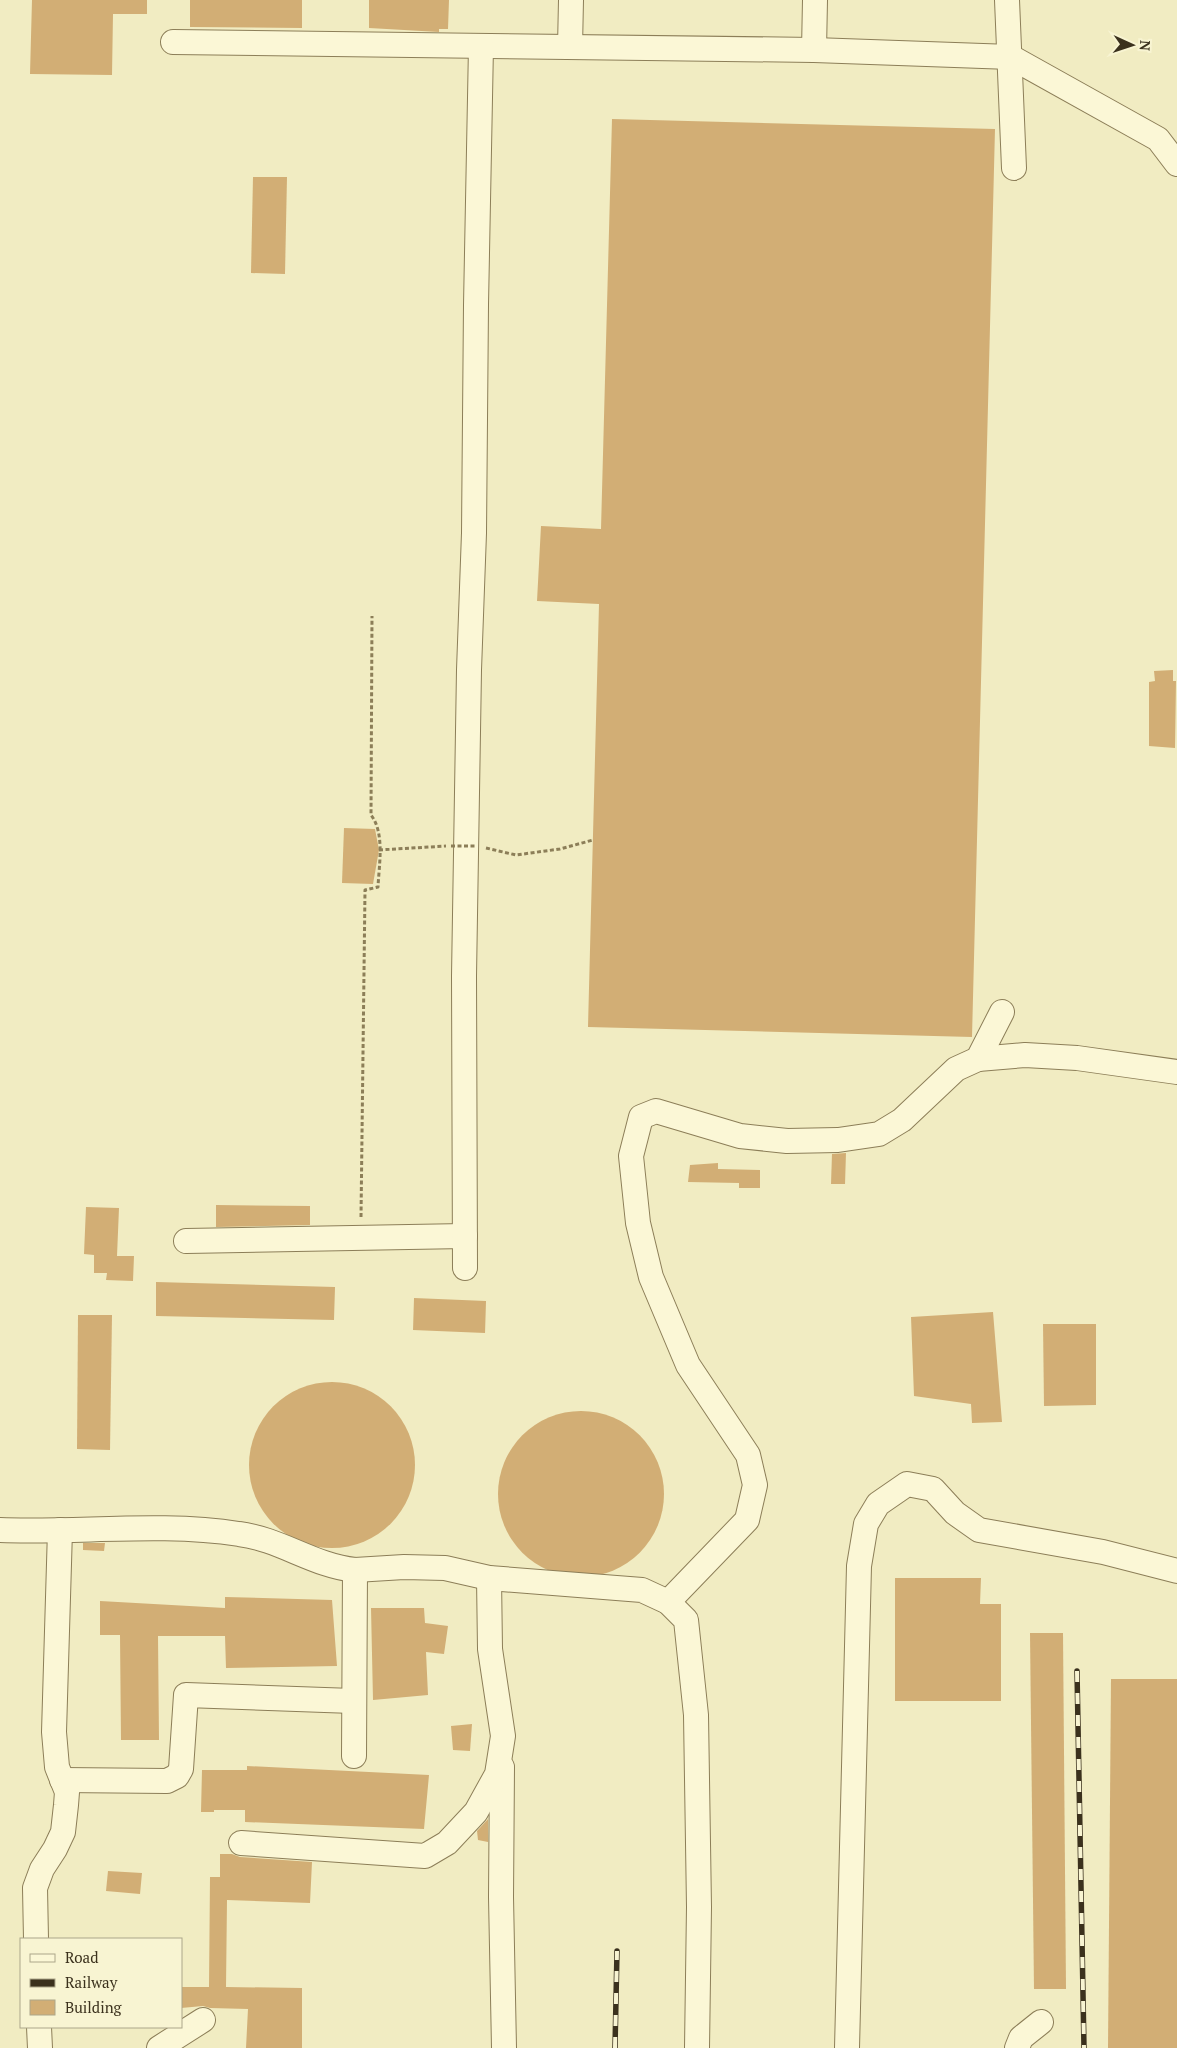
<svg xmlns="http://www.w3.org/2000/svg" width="1177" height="2048" font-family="'PT Serif',serif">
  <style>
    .building { fill: #d2ae75 }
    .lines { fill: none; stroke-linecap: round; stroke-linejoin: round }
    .minor-casing { stroke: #8c7e58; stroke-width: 26 }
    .path { stroke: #8c7e58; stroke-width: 3; stroke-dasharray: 4 2.5; stroke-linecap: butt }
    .minor { stroke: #fbf7d6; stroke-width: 24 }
    .rail-casing { stroke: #3b311d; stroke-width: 5.5 }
    .rail { stroke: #f8f4d2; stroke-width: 4; stroke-dasharray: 11; stroke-linecap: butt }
    .path-bridge { stroke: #8c7e58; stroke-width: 3; stroke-dasharray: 4 2.5; stroke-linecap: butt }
  </style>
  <rect width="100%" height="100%" fill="#f1ecc2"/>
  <g class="building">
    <path d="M 32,0 L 147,0 L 147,14 L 113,14 L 112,75 L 30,74 Z"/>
    <path d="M 190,0 L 302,0 L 302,28 L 190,27 Z"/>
    <path d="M 369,0 L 449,0 L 448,29 L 439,29 L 439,32 L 369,28 Z"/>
    <path d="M 612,119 L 995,129 L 972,1037 L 588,1027 L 599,604 L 537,601 L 541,526 L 601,529 Z"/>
    <path d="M 253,177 L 287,177 L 285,274 L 251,273 Z"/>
    <path d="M 1173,670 L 1173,681 L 1176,681 L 1175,748 L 1149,746 L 1149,682 L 1155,681 L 1154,671 Z"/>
    <path d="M 344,828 L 375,829 L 379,850 L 373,884 L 342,883 Z"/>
    <path d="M 846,1153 L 845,1184 L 831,1184 L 832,1154 Z"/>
    <path d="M 718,1163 L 718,1169 L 760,1170 L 760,1188 L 739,1188 L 739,1183 L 688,1182 L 690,1165 Z"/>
    <path d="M 216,1205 L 310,1206 L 310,1225 L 216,1227 Z"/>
    <path d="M 86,1207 L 119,1208 L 117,1256 L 134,1256 L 133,1281 L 106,1280 L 107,1273 L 94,1273 L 94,1255 L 84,1254 Z"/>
    <path d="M 156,1282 L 335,1287 L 334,1320 L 156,1316 Z"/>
    <path d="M 414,1298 L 486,1301 L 485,1333 L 413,1330 Z"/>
    <path d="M 993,1312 L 1002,1422 L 972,1423 L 971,1404 L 914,1396 L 911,1317 Z"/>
    <path d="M 78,1315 L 112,1315 L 110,1450 L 77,1449 Z"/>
    <path d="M 1043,1324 L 1096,1324 L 1096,1405 L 1044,1406 Z"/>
    <circle cx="332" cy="1465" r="83"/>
    <circle cx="581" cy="1494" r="83"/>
    <path d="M 83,1543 L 105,1543 L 104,1551 L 83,1550 Z"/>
    <path d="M 895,1578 L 981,1578 L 980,1604 L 1001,1604 L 1001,1701 L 895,1701 Z"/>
    <path d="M 225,1597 L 332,1600 L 337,1666 L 226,1668 L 225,1636 L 158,1636 L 159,1740 L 121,1740 L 120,1635 L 100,1635 L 100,1601 L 225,1608 Z"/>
    <path d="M 371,1608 L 424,1608 L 425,1623 L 448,1626 L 444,1654 L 426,1652 L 428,1695 L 373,1700 Z"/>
    <path d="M 1030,1633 L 1063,1633 L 1066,1989 L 1034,1989 Z"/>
    <path d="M 1111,1679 L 1177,1679 L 1177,2048 L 1108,2048 Z"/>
    <path d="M 472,1724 L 470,1751 L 453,1750 L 451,1726 Z"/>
    <path d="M 247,1766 L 429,1775 L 424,1829 L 245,1822 L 245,1810 L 214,1810 L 214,1812 L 201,1812 L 202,1770 L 247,1770 Z"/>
    <path d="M 488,1819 L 488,1842 L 478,1840 L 477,1831 Z"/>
    <path d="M 220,1854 L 232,1854 L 240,1857 L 312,1862 L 310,1903 L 227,1900 L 226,1987 L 302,1988 L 302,2048 L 246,2048 L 248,2009 L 210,2008 L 203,2006 L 181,2008 L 181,1987 L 209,1987 L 210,1877 L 220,1877 Z"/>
    <path d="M 108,1871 L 142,1873 L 140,1894 L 106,1891 Z"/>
  </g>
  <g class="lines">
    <g class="minor-casing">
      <g id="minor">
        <path d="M 1007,0 L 1014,168"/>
        <path d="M 173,42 L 814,50 L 1011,57 L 1158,139 L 1177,164"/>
        <path d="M 570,47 L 571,0"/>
        <path d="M 814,50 L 815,0"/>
        <path d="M 978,1059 L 1025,1055 L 1077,1058 L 1177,1072"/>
        <path d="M 186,1241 L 465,1236"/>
        <path d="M 465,1268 L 464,976 L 469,670 L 474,533 L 476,305 L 481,46"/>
        <path d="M 0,1530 C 80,1533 160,1522 239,1534 C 280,1539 314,1566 355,1570 L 354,1756"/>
        <path d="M 355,1570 L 404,1567 L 445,1568 L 489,1578 L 642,1590 L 668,1602 L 686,1620 L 696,1715 L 699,1907 L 697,2048"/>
        <path d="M 668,1602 L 747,1520 L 755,1485 L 748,1455 L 688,1365 L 651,1277 L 638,1223 L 631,1156 L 641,1117 L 656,1111 L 740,1136 L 787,1141 L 838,1140 L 879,1134 L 902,1120 L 956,1069 L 978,1059 L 1002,1012"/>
        <path d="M 502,1767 L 501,1897 L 504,2048"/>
        <path d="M 62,1780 L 167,1781 L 177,1776 L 181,1769 L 186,1695 L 353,1701"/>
        <path d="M 241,1843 L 425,1856 L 447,1843 L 476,1812 L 497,1774 L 503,1736 L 490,1649 L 489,1578"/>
        <path d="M 36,1939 L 35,1888 L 42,1869 L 55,1849 L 63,1832 L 66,1805 L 67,1792 L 57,1767 L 54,1732 L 60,1530"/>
        <path d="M 39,2027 L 40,2048"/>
        <path d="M 159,2048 L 203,2020"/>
        <path d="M 847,2048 L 859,1566 L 866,1524 L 878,1504 L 907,1484 L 933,1489 L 955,1513 L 979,1530 L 1103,1552 L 1177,1571"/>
        <path d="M 1017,2048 L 1021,2038 L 1041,2022"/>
      </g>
    </g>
    <g class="path">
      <path d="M 486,848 L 516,855 L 560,849 L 593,840"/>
      <path d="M 379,850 L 446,846"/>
      <path d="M 361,1217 L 365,890 L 378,887 C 379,865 385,833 371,815 L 372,616"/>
    </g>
    <use href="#minor" class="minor"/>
    <g class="rail-casing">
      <g id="rail">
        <path d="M 1077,1671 L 1084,2048"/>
        <path d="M 615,2048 L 617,1951"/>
      </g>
    </g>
    <use href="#rail" class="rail"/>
    <path class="path-bridge" d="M 451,846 L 475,846"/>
  </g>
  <rect x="20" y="1938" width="162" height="90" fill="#f8f4d2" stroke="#aca68a"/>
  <rect x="30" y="1954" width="25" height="8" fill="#fbf7d6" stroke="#aca68a"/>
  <text x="65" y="1963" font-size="15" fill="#3b311d">Road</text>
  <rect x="30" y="1979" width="25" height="8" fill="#3b311d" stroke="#aca68a"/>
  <text x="65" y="1988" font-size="15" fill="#3b311d">Railway</text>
  <rect x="30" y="2000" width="25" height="15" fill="#d2ae75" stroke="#aca68a"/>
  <text x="65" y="2013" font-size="15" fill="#3b311d">Building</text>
  <g transform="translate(1132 45) rotate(93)" stroke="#f8f4d2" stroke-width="4" paint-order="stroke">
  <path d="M0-4L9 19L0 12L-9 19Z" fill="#3b311d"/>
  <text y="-8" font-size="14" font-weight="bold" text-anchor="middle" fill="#3b311d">N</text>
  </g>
</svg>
